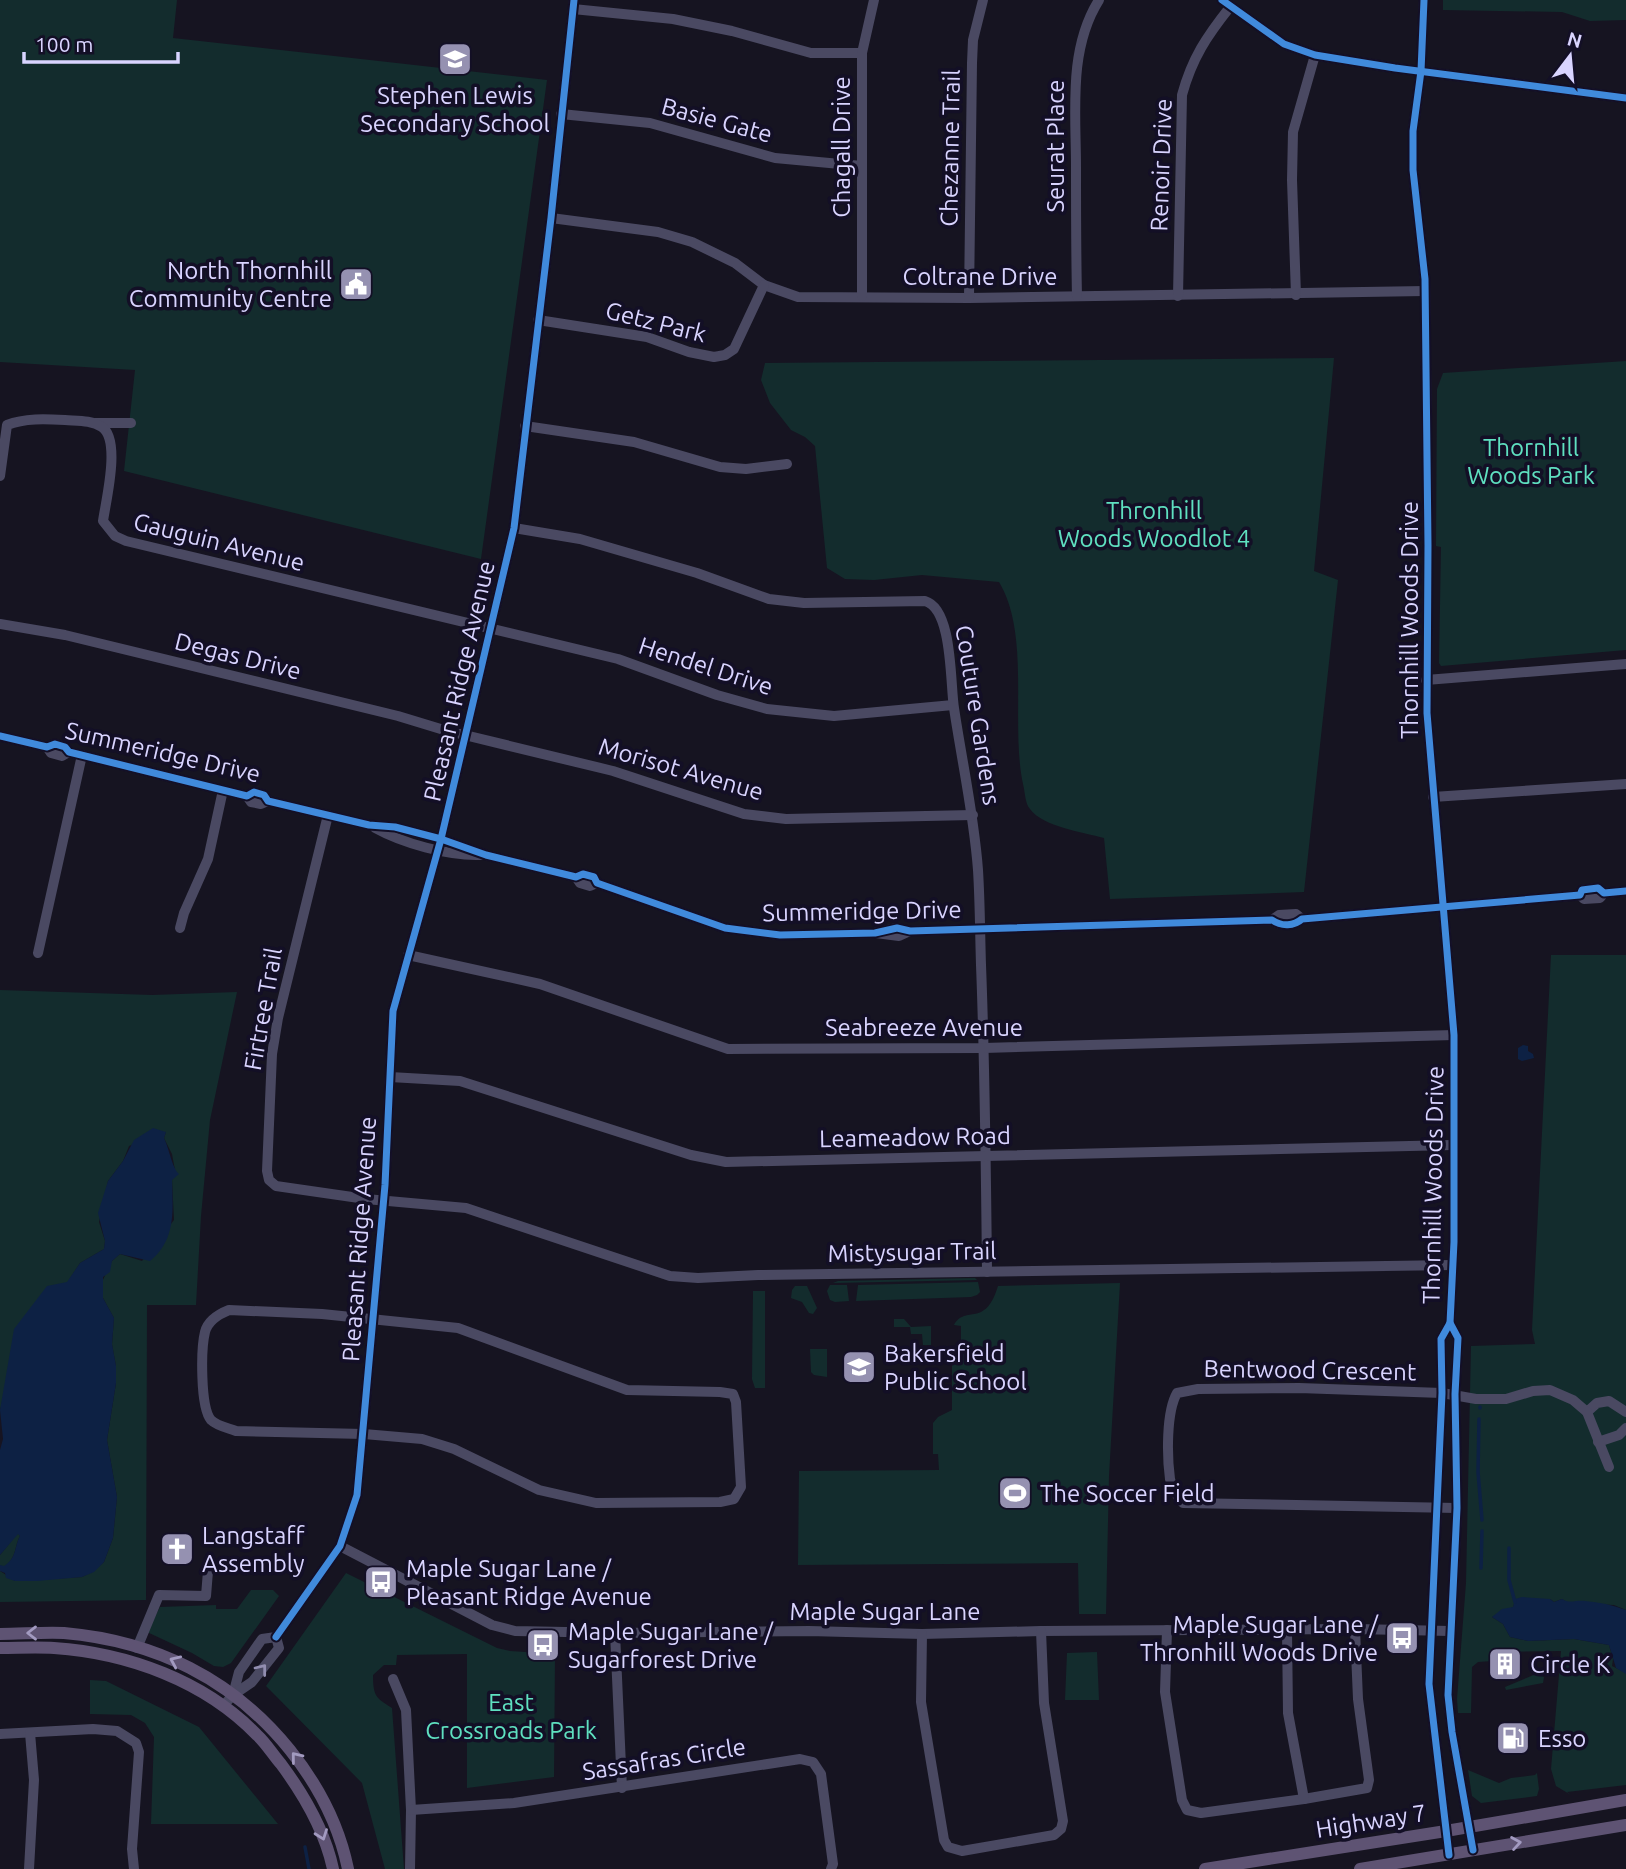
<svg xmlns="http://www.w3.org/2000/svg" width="1626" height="1869" font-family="Ubuntu,sans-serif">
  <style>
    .green { fill: #132c2d }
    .water { fill: #0d2144 }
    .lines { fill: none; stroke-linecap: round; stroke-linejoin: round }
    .stream { stroke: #0d2144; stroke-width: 3.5 }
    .minor { stroke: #4a4962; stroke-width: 10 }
    .major { stroke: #5e5373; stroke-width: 12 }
    .cycleway-casing { stroke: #130f26; stroke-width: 11 }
    .cycleway { stroke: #408adc; stroke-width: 7 }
    .oneway { stroke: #a29ac0 }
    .oneway2 { stroke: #928eb0 }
    .labels { text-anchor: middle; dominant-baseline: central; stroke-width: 7; stroke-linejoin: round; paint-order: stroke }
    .poi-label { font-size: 24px; fill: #d9d4ff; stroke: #130f26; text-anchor: start }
    .street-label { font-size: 24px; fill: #d9d4ff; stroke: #130f26 }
    .park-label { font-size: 24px; fill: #5fe0c0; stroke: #130f26 }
  </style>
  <rect width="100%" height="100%" fill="#161421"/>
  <g class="green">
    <path d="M 0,0 L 177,0 L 173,38 L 547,80 L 481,559 L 124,471 L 135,370 L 0,362 Z"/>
    <path d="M 1443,0 L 1626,0 L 1626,20 L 1590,21 L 1562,12 L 1443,10 Z"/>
    <path d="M 1334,358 L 1314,571 L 1338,580 L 1304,892 L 1110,899 L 1104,838 C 1083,832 1043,827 1030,809 C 1025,804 1025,791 1023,784 C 1010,723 1031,635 999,582 L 922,575 L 874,580 L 845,579 L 827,568 L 815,446 L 805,437 L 791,430 L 770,403 L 761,380 L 765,363 Z"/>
    <path d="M 1626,361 L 1626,650 L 1441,666 L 1439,663 L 1441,547 L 1436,546 L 1437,389 L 1443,373 Z"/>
    <path d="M 1551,955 L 1626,955 L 1626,1610 L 1614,1605 L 1568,1603 L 1562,1599 L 1554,1602 L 1550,1599 L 1516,1599 L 1513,1607 L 1492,1617 L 1503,1624 L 1510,1637 L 1528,1641 L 1574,1639 L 1609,1645 L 1613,1659 L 1612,1666 L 1626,1673 L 1626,1785 L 1567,1792 L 1571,1795 L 1556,1786 L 1551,1769 L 1561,1651 L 1492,1652 L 1492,1661 L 1478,1662 L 1472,1667 L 1471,1713 L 1458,1713 L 1457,1699 L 1466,1583 L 1471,1346 L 1535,1344 L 1532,1330 Z"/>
    <path d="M 0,990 L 152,995 L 237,992 L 210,1120 L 201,1216 L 196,1305 L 147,1305 L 146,1600 L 0,1602 L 0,1571 L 15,1581 L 52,1579 L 82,1577 L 94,1571 L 104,1562 L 113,1538 L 117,1497 L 107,1440 L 116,1383 L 116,1366 L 112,1344 L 114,1318 L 103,1298 L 101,1284 L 112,1261 L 120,1254 L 142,1261 L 174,1220 L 172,1180 L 175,1170 L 172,1154 L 164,1138 L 166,1132 L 129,1146 L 123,1161 L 108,1181 L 99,1222 L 105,1241 L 104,1249 L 80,1263 L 8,1373 L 0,1411 Z"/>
    <path d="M 975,1278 L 977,1280 L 833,1283 L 838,1281 Z"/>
    <path d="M 978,1282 L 980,1292 L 977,1295 L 971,1297 L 856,1301 L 858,1285 Z"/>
    <path d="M 1120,1283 L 1109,1476 L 1106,1614 L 1079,1614 L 1078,1563 L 798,1565 L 799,1471 L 939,1470 L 938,1454 L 933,1454 L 933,1423 L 938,1417 L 952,1410 L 952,1346 L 961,1346 L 961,1326 L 954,1325 C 966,1304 985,1329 998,1286 Z"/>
    <path d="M 830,1285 L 847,1285 L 849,1301 L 835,1302 L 830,1300 L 827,1291 Z"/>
    <path d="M 795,1286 L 807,1286 L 817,1308 L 813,1314 L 809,1313 L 802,1302 L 791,1298 L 792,1290 Z"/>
    <path d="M 753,1291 L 765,1291 L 765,1388 L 755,1388 L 752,1379 Z"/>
    <path d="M 894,1319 L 904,1319 L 911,1327 L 931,1326 L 931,1345 L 923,1345 L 922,1334 L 911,1334 L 910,1327 L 894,1327 Z"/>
    <path d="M 810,1349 L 827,1349 L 827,1377 L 814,1375 L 811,1372 Z"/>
    <path d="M 18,1533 L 20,1536 C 14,1547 17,1558 4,1567 L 0,1565 L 0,1555 Z"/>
    <path d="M 346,1573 L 497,1648 L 510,1651 L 555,1654 L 554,1777 L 467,1788 L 467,1654 L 397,1655 L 396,1665 L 384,1665 L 373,1675 C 373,1696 376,1698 392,1708 L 404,1869 L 385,1869 L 362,1783 L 266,1686 Z"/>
    <path d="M 251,1590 L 273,1590 L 279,1596 L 231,1663 L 223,1667 L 214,1666 L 192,1653 L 147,1632 L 160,1607 L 216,1605 L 216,1609 L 237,1609 Z"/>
    <path d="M 1097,1652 L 1099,1700 L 1065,1700 L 1067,1653 Z"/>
    <path d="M 1536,1674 L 1544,1677 L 1543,1683 L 1506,1690 L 1505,1687 Z"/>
    <path d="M 90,1680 L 106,1681 L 199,1727 L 278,1824 L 151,1824 L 154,1737 L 145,1723 L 131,1715 L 90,1714 Z"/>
    <path d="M 1468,1770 L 1499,1783 L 1511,1778 L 1535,1775 L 1537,1773 L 1539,1789 L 1537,1796 L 1481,1803 L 1472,1796 Z"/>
  </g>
  <g class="water">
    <path d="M 1523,1045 L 1528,1046 L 1528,1051 L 1533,1054 L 1534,1058 L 1522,1061 L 1518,1059 L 1518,1048 Z"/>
    <path d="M 153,1128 L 166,1132 L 164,1138 C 169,1148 172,1168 179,1174 L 172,1180 C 173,1211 176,1240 150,1261 L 120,1254 L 112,1261 L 110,1272 L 103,1277 L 103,1298 L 114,1318 L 112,1344 L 116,1366 L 116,1383 L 107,1440 L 117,1497 L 113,1538 L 104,1562 L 94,1572 L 82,1577 L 37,1581 L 15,1581 L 6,1578 L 5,1573 L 0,1571 L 0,1565 L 4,1566 C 17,1558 14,1547 20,1536 L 18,1534 L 0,1555 L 0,1450 L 3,1439 L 0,1410 L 14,1329 L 47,1286 L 67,1282 L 80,1263 L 104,1249 L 105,1241 L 98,1213 L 108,1181 L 123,1161 L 134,1140 Z"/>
    <path d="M 1522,1597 L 1550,1599 L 1554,1602 L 1562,1599 C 1569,1604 1576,1600 1585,1601 C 1599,1602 1613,1605 1626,1610 L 1626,1674 L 1616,1668 L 1609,1645 L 1574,1639 L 1528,1641 L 1510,1637 L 1503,1624 L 1492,1617 L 1502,1609 L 1513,1607 L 1515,1599 Z"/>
  </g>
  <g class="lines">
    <g class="stream">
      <path d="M 1480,1408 L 1480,1407"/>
      <path d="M 1479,1419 L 1478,1472 L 1482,1520"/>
      <path d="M 1509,1548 L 1509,1580 L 1515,1602"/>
      <path d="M 1481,1568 L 1482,1531"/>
      <path d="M 305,1847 L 309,1869"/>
    </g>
    <g class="minor">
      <path d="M 1222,0 L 1284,44 L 1315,55 L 1395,68 L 1626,98"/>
      <path d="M 1424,0 L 1421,71 L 1413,131 L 1413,170 L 1425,279 L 1428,545 L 1427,713 L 1454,1035 L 1454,1242 L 1450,1323 L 1441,1339 L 1442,1393 L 1429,1684 L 1449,1855"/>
      <path d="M 573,9 L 673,19 L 732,31 L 811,53 L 862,53"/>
      <path d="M 561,114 L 650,123 L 775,158 L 862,166"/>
      <path d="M 551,218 L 658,232 L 692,242 L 735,263 L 764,285 L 798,297 L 969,298 L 1425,291"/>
      <path d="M 1296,295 L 1292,180 L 1293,132 L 1315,55"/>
      <path d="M 862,296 L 862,53 L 874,0"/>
      <path d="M 1077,296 C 1076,253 1076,210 1076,167 C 1076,112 1068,49 1099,0"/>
      <path d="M 1178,296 L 1182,95 C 1192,58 1207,36 1230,7"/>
      <path d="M 969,298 L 972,63 L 973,40 L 983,0"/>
      <path d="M 538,320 L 647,337 L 689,352 L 714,357 L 725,355 L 734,349 L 764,285"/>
      <path d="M 95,423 L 131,423"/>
      <path d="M 525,426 L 634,442 L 720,467 L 746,469 L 787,464"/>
      <path d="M 0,476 L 7,425 C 25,418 45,419 65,420 C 78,421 91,420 102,427 C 121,440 106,500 103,521 L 115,536 L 126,541 L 618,659 L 717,695 L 767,709 L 834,716 L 953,705"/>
      <path d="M 514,528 L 580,539 L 697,573 L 769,599 L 804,603 L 925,601 C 953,609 950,683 954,708 C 962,762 974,815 978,870 C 980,902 980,934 981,965 C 985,1068 986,1170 987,1272"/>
      <path d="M 0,624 L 65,635 L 398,716 L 444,730 L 613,771 L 744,814 L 786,819 L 973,815"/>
      <path d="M 1426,680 L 1626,664"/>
      <path d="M 0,736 L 47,747 L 55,744 L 65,747 L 69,752 L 247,796 L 254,792 L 264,795 L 268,801 L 369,825 L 395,827 L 441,839 L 486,855 L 576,877 L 583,874 L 594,877 L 597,883 L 725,928 L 780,935 L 875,933 L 897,928 L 910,931 L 1272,920 C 1282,927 1294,926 1302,919 L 1580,895 L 1582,890 L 1598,888 L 1604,893 L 1626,891"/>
      <path d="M 47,747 L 51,753 L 62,756 L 69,752"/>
      <path d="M 247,796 L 251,802 L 261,804 L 268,801"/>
      <path d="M 1433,797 L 1626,784"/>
      <path d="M 328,815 L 278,1018 L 272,1054 L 267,1171 L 269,1180 L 276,1186 L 366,1199 L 466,1208 L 670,1276 L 698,1278 L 758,1275 L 1453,1265"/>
      <path d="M 375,828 C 402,843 448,856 480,855"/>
      <path d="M 576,877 L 580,883 L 590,886 L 597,883"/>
      <path d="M 1580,895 L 1584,899 L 1600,898 L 1604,893"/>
      <path d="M 1272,920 L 1279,915 L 1296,914 L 1302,919"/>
      <path d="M 180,928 L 184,913 L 208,859 L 223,790"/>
      <path d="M 876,933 L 899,936 L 910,931"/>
      <path d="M 38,953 L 82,755"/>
      <path d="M 408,955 L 540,984 L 728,1049 L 984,1048 L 1454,1035"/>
      <path d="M 390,1077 L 460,1081 L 691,1155 L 726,1162 L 1453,1145"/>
      <path d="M 229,1310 L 322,1314 L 458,1328 L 627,1390 L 720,1392 L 733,1394 L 736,1402 L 741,1487 L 734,1499 L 720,1502 L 596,1503 L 539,1490 L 454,1449 L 422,1439 L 364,1434 L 236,1431 C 228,1428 217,1426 211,1420 C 200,1407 201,1348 205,1332 C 208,1320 219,1314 229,1310 Z"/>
      <path d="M 1450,1323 L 1458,1338 L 1455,1394 L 1457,1508 L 1448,1695 L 1452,1732 L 1473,1850"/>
      <path d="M 1587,1412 L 1597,1403 L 1609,1401 L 1626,1412"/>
      <path d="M 1598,1442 L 1619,1435 L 1626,1428"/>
      <path d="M 1457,1508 L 1183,1503 C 1177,1496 1172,1489 1170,1479 C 1167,1457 1166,1412 1177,1393 L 1198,1389 L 1299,1388 L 1442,1393 L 1476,1399 L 1506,1399 L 1533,1391 L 1550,1390 L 1573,1400 L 1587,1412 L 1609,1467"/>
      <path d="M 340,1546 L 492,1625 L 515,1631 L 615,1633 L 809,1631 L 922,1634 L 1041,1631 L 1355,1629 L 1450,1631"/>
      <path d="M 1167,1630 L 1165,1692 L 1182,1800 L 1187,1810 L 1201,1813 L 1304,1799 L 1367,1788 L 1369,1780 L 1358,1699 L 1355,1629"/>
      <path d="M 1287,1630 L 1288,1713 L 1304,1799"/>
      <path d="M 615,1633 L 622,1788"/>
      <path d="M 922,1634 L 921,1702 L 944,1840 L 948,1847 L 962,1851 L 1054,1835 L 1061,1829 L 1063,1821 L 1044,1703 L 1041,1631"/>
      <path d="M 137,1648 L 159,1595 L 206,1596 L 208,1571"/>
      <path d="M 393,1679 L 406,1710 L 411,1810 L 410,1869"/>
      <path d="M 233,1695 L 239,1672 L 262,1639 L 276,1637 L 340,1546 L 357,1495 L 385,1185 L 393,1011 L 441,839 L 514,528 L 551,218 L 574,0"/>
      <path d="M 223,1706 L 233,1695 L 252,1682 L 279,1648 L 276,1637"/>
      <path d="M 0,1734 L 93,1729 L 117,1731 L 136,1743 L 139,1752 L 132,1849 L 134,1869"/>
      <path d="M 411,1810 L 514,1803 L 800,1759 L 813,1762 L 821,1774 L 833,1864 L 831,1869"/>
      <path d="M 29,1869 L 34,1780 L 30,1733"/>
    </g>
    <g class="major">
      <path d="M 0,1634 C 21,1634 43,1632 64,1633 C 155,1641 233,1679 290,1750 C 318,1785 339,1825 348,1869"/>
      <path d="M 0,1648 C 18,1648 36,1647 54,1648 C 128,1653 205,1681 257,1735 C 266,1743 273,1755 281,1764 C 304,1795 325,1831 333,1869"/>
      <path d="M 1205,1869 L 1446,1831 L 1626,1800"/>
      <path d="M 1360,1869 L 1626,1825"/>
    </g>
    <g class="cycleway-casing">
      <g id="cycleway">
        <path d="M 1222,0 L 1284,44 L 1315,55 L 1395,68 L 1626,98"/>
        <path d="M 1424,0 L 1421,71 L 1413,131 L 1413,170 L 1425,279 L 1428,545 L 1427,713 L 1454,1035 L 1454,1242 L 1450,1323 L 1441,1339 L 1442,1393 L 1429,1684 L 1449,1855"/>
        <path d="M 0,736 L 47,747 L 55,744 L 65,747 L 69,752 L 247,796 L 254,792 L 264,795 L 268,801 L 369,825 L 395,827 L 441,839 L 486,855 L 576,877 L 583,874 L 594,877 L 597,883 L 725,928 L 780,935 L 875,933 L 897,928 L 910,931 L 1272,920 C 1282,927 1294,926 1302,919 L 1580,895 L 1582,890 L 1598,888 L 1604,893 L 1626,891"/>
        <path d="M 1450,1323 L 1458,1338 L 1455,1394 L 1457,1508 L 1448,1695 L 1452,1732 L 1473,1850"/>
        <path d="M 276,1637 L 340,1546 L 357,1495 L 385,1185 L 393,1011 L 441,839 L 514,528 L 551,218 L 574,0"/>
      </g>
    </g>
    <use href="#cycleway" class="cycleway"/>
  </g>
  <defs><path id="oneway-chevron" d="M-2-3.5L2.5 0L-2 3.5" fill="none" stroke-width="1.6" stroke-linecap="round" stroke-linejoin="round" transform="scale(1.75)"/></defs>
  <g class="oneway">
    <use href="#oneway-chevron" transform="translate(32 1633) rotate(180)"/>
    <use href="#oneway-chevron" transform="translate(175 1661) rotate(-156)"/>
    <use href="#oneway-chevron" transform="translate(296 1757) rotate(-129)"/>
    <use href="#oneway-chevron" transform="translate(322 1835) rotate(70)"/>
    <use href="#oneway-chevron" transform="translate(1516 1843) rotate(-9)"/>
  </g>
  <use class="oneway2" href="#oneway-chevron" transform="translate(262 1669) rotate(-52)"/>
  <defs>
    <g id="school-square" transform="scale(1.75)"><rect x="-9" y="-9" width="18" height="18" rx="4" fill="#9591b1" stroke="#130f26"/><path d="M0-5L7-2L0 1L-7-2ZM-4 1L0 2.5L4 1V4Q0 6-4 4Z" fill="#fff"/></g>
    <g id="civic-square" transform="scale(1.75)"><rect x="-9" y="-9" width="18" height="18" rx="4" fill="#9591b1" stroke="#130f26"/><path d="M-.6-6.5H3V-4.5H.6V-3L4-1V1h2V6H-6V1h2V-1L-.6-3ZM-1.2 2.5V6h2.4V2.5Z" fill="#fff"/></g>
    <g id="stadium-square" transform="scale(1.75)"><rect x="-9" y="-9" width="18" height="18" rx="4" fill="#9591b1" stroke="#130f26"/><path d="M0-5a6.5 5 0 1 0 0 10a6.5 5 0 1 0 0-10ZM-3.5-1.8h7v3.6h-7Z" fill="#fff"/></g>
    <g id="church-square" transform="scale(1.75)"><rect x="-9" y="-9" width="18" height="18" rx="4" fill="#9591b1" stroke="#130f26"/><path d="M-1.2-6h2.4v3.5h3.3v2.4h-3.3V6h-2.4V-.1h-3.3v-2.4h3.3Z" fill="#fff"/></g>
    <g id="bus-square" transform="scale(1.75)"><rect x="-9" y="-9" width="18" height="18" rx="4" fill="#9591b1" stroke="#130f26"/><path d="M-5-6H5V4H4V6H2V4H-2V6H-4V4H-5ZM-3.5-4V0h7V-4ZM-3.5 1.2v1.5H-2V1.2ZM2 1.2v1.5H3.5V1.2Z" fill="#fff"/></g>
    <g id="building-square" transform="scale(1.75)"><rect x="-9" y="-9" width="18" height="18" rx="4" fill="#9591b1" stroke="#130f26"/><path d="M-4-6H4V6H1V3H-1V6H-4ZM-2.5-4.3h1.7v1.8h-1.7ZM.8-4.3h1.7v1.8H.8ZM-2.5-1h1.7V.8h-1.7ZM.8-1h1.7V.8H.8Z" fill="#fff"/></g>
    <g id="fuel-square" transform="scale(1.75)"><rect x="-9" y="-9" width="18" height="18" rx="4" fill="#9591b1" stroke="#130f26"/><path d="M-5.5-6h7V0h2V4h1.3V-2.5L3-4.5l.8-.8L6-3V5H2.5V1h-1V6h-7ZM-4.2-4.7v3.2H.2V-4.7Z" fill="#fff"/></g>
  </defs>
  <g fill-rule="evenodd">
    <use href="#school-square" x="455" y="59"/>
    <use href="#civic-square" x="356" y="284"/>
    <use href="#school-square" x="859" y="1367"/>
    <use href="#stadium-square" x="1015" y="1493"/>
    <use href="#church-square" x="177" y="1549"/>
    <use href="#bus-square" x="381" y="1582"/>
    <use href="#bus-square" x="1402" y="1638"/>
    <use href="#bus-square" x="543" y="1645"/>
    <use href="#building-square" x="1505" y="1664"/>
    <use href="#fuel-square" x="1513" y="1738"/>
  </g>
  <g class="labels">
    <g class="poi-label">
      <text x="455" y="95" text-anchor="middle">Stephen Lewis<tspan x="455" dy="28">Secondary School</tspan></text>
      <text x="332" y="270" text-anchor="end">North Thornhill<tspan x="332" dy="28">Community Centre</tspan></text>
      <text x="884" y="1353">Bakersfield<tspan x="884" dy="28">Public School</tspan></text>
      <text x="1040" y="1493">The Soccer Field</text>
      <text x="202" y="1535">Langstaff<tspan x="202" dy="28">Assembly</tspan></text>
      <text x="406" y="1568">Maple Sugar Lane /<tspan x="406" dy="28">Pleasant Ridge Avenue</tspan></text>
      <text x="1378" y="1624" text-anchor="end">Maple Sugar Lane /<tspan x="1378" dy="28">Thronhill Woods Drive</tspan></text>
      <text x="568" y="1631">Maple Sugar Lane /<tspan x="568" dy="28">Sugarforest Drive</tspan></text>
      <text x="1530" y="1664">Circle K</text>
      <text x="1538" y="1738">Esso</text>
    </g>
    <g class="street-label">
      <text transform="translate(717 120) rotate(15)">Basie Gate</text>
      <text transform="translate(1055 146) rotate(-90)">Seurat Place</text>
      <text transform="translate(841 147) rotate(-90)">Chagall Drive</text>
      <text transform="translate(950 148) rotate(-89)">Chezanne Trail</text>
      <text transform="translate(1161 165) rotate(-88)">Renoir Drive</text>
      <text x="980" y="276">Coltrane Drive</text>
      <text transform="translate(656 322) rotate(14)">Getz Park</text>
      <text transform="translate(219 542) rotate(14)">Gauguin Avenue</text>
      <text transform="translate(1409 620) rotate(-90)">Thornhill Woods Drive</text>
      <text transform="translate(238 656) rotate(14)">Degas Drive</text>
      <text transform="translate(706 666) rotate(18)">Hendel Drive</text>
      <text transform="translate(459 681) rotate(-77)">Pleasant Ridge Avenue</text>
      <text transform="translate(978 715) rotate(81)">Couture Gardens</text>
      <text transform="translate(163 752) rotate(13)">Summeridge Drive</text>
      <text transform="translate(681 769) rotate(16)">Morisot Avenue</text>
      <text transform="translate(862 911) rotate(-1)">Summeridge Drive</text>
      <text transform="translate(263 1009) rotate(-80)">Firtree Trail</text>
      <text x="924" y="1027">Seabreeze Avenue</text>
      <text transform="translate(915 1137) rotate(-1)">Leameadow Road</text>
      <text transform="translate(1433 1185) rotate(-89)">Thornhill Woods Drive</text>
      <text transform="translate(359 1239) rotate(-86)">Pleasant Ridge Avenue</text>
      <text transform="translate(912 1252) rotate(-1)">Mistysugar Trail</text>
      <text transform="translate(1310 1370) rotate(1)">Bentwood Crescent</text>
      <text x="885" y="1611">Maple Sugar Lane</text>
      <text transform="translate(664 1759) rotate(-9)">Sassafras Circle</text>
      <text transform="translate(1371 1821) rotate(-9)">Highway 7</text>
    </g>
    <g class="park-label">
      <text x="1531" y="447">Thornhill<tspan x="1531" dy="28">Woods Park</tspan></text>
      <text x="1154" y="510">Thronhill<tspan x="1154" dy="28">Woods Woodlot 4</tspan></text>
      <text x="511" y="1702">East<tspan x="511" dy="28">Crossroads Park</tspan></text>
    </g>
  </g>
  <g transform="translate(1570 56) rotate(16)" stroke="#130f26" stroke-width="5" paint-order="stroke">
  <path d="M0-5L12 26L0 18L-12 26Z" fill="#d9d4ff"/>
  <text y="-10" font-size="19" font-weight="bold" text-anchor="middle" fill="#d9d4ff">N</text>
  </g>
  <path d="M24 52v10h154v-10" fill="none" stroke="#d9d4ff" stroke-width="3.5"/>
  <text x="35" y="52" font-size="21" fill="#d9d4ff" stroke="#130f26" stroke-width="5" paint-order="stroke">100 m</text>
</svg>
